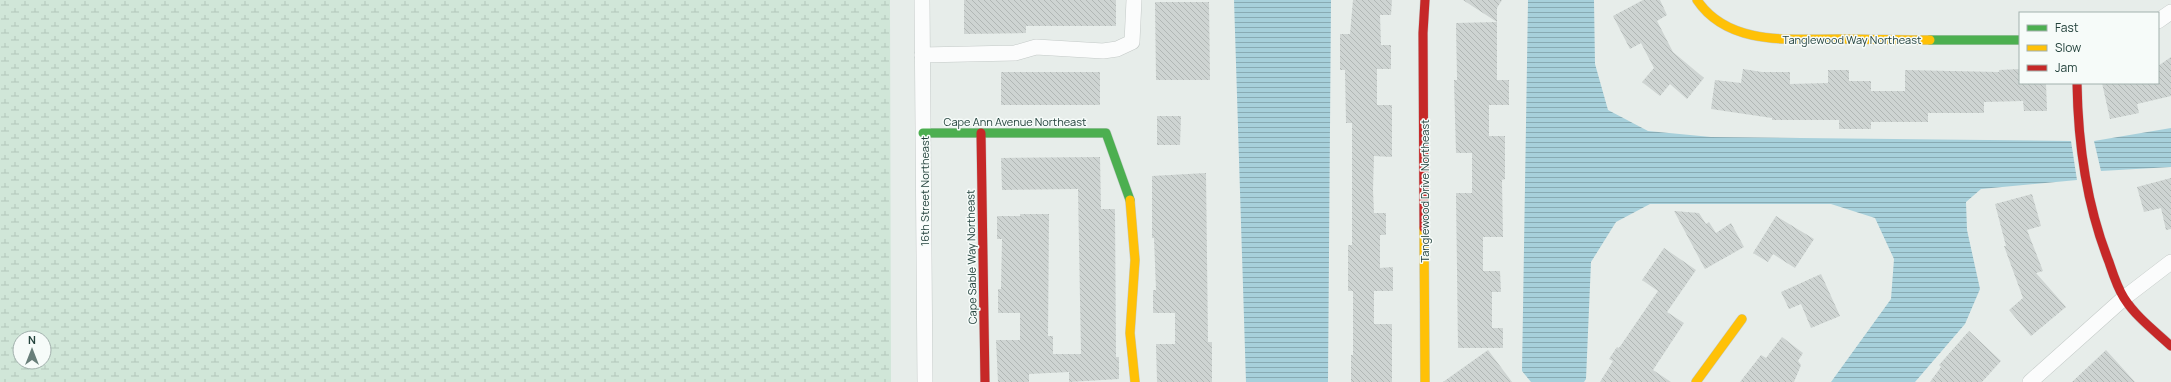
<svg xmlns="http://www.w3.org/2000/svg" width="2171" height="382" font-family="Manrope,sans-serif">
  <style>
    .wetland { fill: url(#wetland-marsh); fill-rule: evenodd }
    .water { fill: url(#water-rules) }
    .building { fill: url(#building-back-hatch) }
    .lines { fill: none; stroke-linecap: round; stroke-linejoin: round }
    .street-casing { stroke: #c4cac8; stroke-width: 16 }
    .fast-casing { stroke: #c3cac8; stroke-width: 10 }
    .slow-casing { stroke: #c3cac8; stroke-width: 10 }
    .jam-casing { stroke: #c3cac8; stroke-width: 10 }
    .street { stroke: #fbfcfc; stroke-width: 15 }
    .fast { stroke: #4caf50; stroke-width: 9 }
    .slow { stroke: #ffc107; stroke-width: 9 }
    .jam { stroke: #c62828; stroke-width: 9 }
    .labels { text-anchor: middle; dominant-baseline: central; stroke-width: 3; stroke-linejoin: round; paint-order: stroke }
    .street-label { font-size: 11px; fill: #23423c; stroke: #f6fbf9 }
  </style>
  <defs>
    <pattern id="wetland-marsh" width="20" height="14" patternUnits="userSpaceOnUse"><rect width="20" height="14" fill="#d0e6d8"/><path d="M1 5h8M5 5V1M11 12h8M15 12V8" fill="none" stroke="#b2c6ba"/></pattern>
    <pattern id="water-rules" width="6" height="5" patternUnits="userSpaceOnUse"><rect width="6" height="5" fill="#a7d0db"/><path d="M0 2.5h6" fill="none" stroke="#88aab3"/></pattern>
    <pattern id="building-back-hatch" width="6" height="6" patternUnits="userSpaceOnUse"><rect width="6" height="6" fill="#ced4d2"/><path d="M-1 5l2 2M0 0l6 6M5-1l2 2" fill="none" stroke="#b1b7b5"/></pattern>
  </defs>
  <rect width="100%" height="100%" fill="#e7edea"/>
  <path class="wetland" d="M 0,0 L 890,0 L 891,382 L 0,382 ZM 20,338 L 44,338 L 44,362 L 20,362 Z"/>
  <g class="water">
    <path d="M 1234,0 L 1331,0 L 1328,382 L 1246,382 Z"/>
    <path d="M 1528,0 L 1594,0 L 1595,64 L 1608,110 L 1648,131 L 1711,137 L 2071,141 L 2077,180 L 1981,189 L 1966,202 L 1967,230 L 1980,289 L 1965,324 L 1915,382 L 1831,382 L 1891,299 L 1894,259 L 1875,218 L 1831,204 L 1650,204 L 1616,222 L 1591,262 L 1586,379 L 1584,382 L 1531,382 L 1522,371 Z"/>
    <path d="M 2171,128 L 2171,167 L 2101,171 L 2094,141 Z"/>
  </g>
  <g class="building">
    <path d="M 964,0 L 1116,0 L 1116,26 L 1026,26 L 1026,33 L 964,34 Z"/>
    <path d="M 1353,0 L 1392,0 L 1391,15 L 1380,15 L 1381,45 L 1391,45 L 1391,69 L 1377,69 L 1377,105 L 1392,105 L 1392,157 L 1374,156 L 1373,190 L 1374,213 L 1386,213 L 1386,235 L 1380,235 L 1380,268 L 1393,267 L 1393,291 L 1374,291 L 1374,324 L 1392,324 L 1392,382 L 1351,382 L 1351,355 L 1353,355 L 1353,291 L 1348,291 L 1348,245 L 1352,245 L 1352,123 L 1346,123 L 1345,70 L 1340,70 L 1340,34 L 1350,34 Z"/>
    <path d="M 1463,0 L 1502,0 L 1497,8 L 1497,22 Z"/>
    <path d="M 1643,0 L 1660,0 L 1667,15 L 1657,21 L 1673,52 L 1704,78 L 1687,99 L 1670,84 L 1660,96 L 1642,82 L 1654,68 L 1641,43 L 1630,49 L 1613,16 Z"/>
    <path d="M 1155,2 L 1209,2 L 1210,80 L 1156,80 Z"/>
    <path d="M 1497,22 L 1497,80 L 1509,80 L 1509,105 L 1489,105 L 1489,136 L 1505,136 L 1505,179 L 1502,180 L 1503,237 L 1483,237 L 1483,271 L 1500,271 L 1501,292 L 1492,292 L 1492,328 L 1503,328 L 1503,348 L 1458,348 L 1456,193 L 1472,193 L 1472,153 L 1456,153 L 1454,80 L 1457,80 L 1456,23 Z"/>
    <path d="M 2171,57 L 2171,96 L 2137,104 L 2139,113 L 2110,119 L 2102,83 L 2158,83 L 2158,66 Z"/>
    <path d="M 1743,69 L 1762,72 L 1790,72 L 1790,84 L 1828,83 L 1828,70 L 1849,70 L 1849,81 L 1871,81 L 1871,91 L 1905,91 L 1905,70 L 1999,72 L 1999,70 L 2020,69 L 2020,83 L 2046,83 L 2047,111 L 2024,111 L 2023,101 L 1984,102 L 1984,113 L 1928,113 L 1928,122 L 1871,122 L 1871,129 L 1839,129 L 1839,120 L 1772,120 L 1772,118 L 1711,109 L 1715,80 L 1741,83 Z"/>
    <rect x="1001" y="72" width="99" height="33"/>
    <path d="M 1157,116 L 1181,116 L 1180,145 L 1157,145 Z"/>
    <path d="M 1100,157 L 1101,209 L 1115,209 L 1116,357 L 1119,357 L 1119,379 L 1069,382 L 1069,372 L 1029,374 L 1029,382 L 998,382 L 996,340 L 1020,340 L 1020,313 L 998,313 L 998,289 L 1001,289 L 1002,239 L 997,239 L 997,216 L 1020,216 L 1020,214 L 1049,214 L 1048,336 L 1053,336 L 1053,354 L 1081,354 L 1078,189 L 1002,190 L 1001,158 Z"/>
    <path d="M 1206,173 L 1208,342 L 1212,342 L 1212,382 L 1157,382 L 1156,344 L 1175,344 L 1175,313 L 1153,313 L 1153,290 L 1156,290 L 1154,238 L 1152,238 L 1152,176 Z"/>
    <path d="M 2171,178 L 2171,229 L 2166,230 L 2161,208 L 2144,212 L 2137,187 Z"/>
    <path d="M 2032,194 L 2041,226 L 2027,230 L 2043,271 L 2036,273 L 2066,307 L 2031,336 L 2009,310 L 2023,298 L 2004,246 L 2006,246 L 1995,204 Z"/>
    <path d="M 1674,211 L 1699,213 L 1706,224 L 1709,222 L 1716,233 L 1731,223 L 1744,247 L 1705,269 Z"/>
    <path d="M 1776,216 L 1814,239 L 1795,268 L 1773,254 L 1768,262 L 1753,253 Z"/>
    <path d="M 1664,248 L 1696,270 L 1667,312 L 1684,323 L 1653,370 L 1671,382 L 1600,382 L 1613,361 L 1609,359 L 1617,347 L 1619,348 L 1658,291 L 1642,280 Z"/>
    <path d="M 1821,274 L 1840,316 L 1811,328 L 1801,304 L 1789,309 L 1781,292 Z"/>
    <path d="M 1969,331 L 2001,361 L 1982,382 L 1930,382 L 1941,367 L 1939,365 Z"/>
    <path d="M 1782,337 L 1803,353 L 1798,361 L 1801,365 L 1794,382 L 1740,382 L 1761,355 L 1766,358 Z"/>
    <path d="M 1488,350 L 1512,382 L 1443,382 Z"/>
    <path d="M 2106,350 L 2135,382 L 2072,382 Z"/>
  </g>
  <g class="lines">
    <g class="street-casing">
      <g id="street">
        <path d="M 922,0 L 925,382"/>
        <path d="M 2158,21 L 2171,12"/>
        <path d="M 922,55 L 1015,53 L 1036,47 L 1103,51 L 1117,49 L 1132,42 L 1134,0"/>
        <path d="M 2030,382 L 2124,298 L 2171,262"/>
      </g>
    </g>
    <g class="fast-casing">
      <g id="fast">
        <path d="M 1930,40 L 2020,40"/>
        <path d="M 923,133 L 1106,133 L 1130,200"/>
      </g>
    </g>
    <g class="slow-casing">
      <g id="slow">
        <path d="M 1697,0 C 1728,46 1789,39 1838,39 C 1868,39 1899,40 1930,40"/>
        <path d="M 1130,200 L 1135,260 L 1130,333 L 1135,382"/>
        <path d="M 1424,228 L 1425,382"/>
        <path d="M 1696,382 L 1742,319"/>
      </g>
    </g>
    <g class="jam-casing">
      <g id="jam">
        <path d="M 2077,83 C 2078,145 2086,204 2109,262 C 2113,274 2117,287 2124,298 C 2136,317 2155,331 2171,346"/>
        <path d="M 981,133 L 985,382"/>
        <path d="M 1424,228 L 1423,33 L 1425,0"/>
      </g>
    </g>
    <use href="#street" class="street"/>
    <use href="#fast" class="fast"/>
    <use href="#slow" class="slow"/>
    <use href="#jam" class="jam"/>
  </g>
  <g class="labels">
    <g class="street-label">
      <text x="1852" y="39">Tanglewood Way Northeast</text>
      <text x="1015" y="121">Cape Ann Avenue Northeast</text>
      <text transform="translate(924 191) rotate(-90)">16th Street Northeast</text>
      <text transform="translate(1424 191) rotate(-90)">Tanglewood Drive Northeast</text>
      <text transform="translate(971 257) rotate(-91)">Cape Sable Way Northeast</text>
    </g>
  </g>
  <rect x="2019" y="12" width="140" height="72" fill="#f6fbf9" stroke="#a2b1ad"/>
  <rect x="2027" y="25" width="20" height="6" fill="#4caf50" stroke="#a2b1ad"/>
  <text x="2055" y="32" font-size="12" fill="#23423c">Fast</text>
  <rect x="2027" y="45" width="20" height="6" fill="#ffc107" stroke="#a2b1ad"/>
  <text x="2055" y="52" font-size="12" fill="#23423c">Slow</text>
  <rect x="2027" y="65" width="20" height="6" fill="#c62828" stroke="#a2b1ad"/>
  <text x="2055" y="72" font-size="12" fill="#23423c">Jam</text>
  <g transform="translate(32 350)"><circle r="19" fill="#f6fbf9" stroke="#a2b1ad"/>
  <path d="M0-3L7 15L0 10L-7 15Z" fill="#687e79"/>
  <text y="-6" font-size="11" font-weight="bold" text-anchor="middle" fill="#23423c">N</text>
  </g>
</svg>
